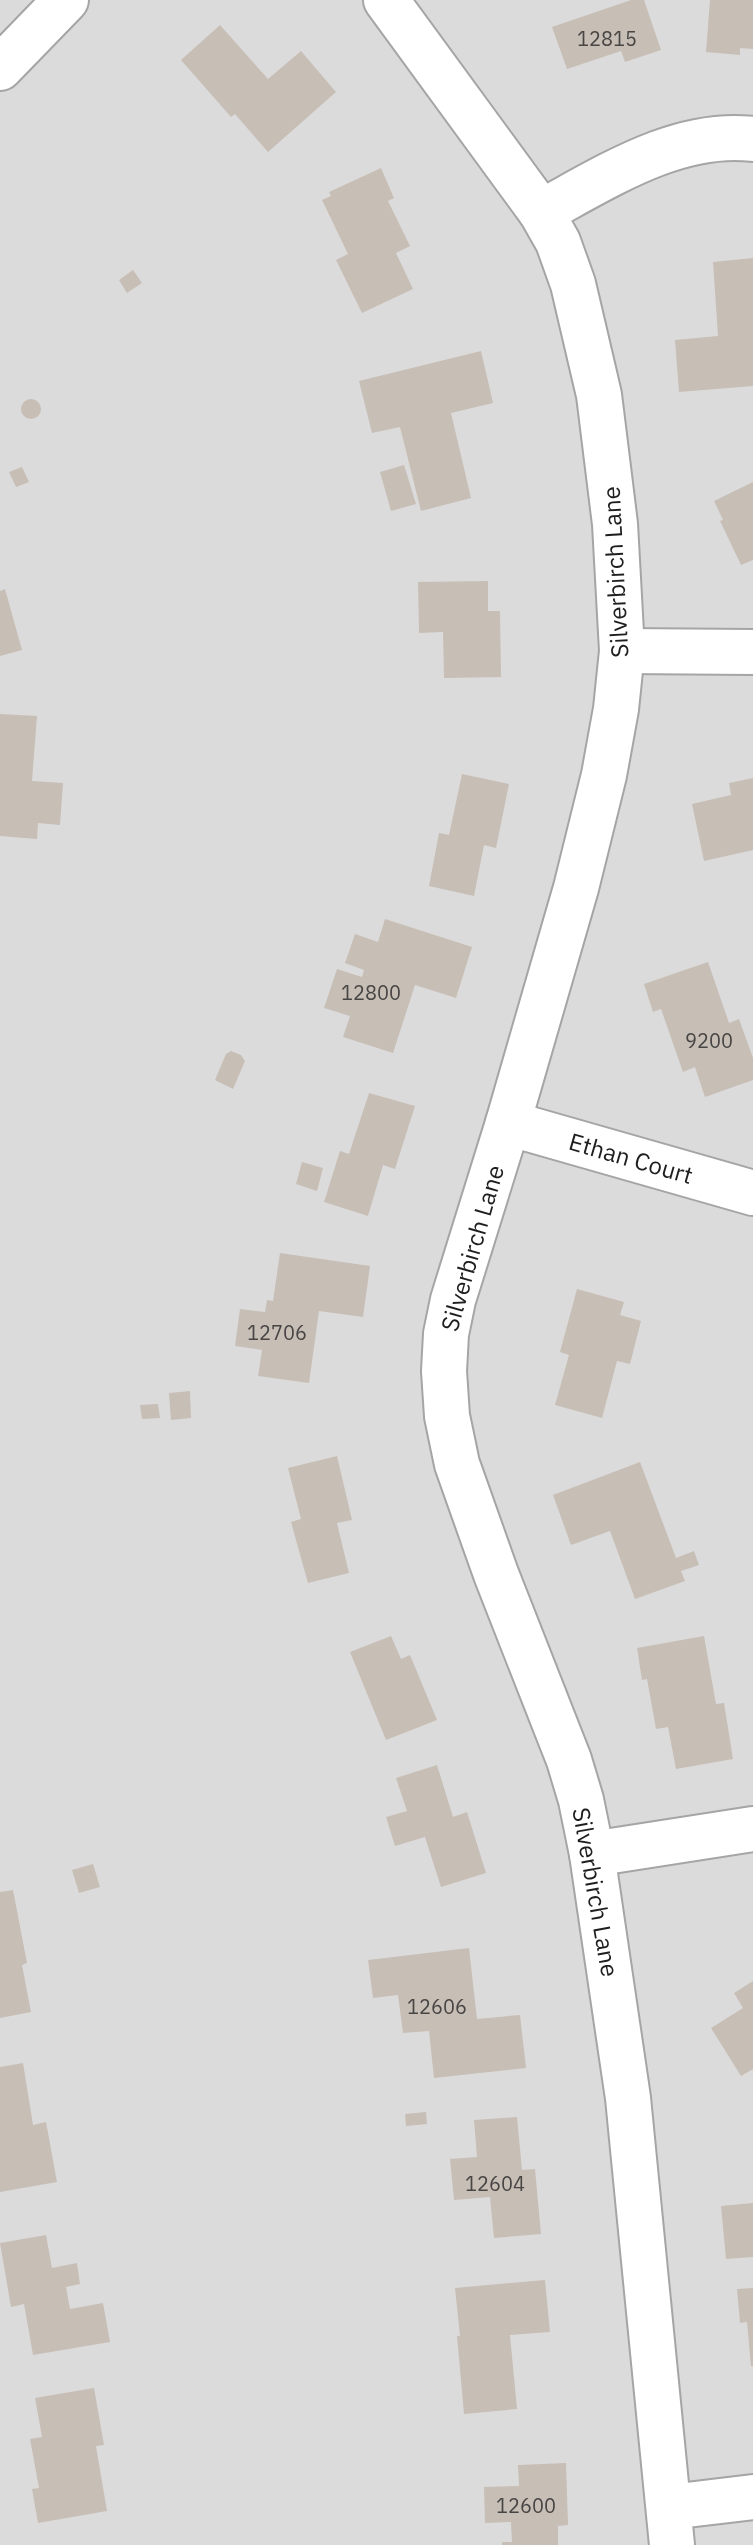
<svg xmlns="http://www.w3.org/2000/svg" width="753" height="2545" font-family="'IBM Plex Sans',sans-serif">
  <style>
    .residential { fill: #dcdbdb }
    .building { fill: #c7beb6 }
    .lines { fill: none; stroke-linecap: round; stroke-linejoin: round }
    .minor-casing { stroke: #a5a5a5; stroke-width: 48 }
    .minor { stroke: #fff; stroke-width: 44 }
    .labels { text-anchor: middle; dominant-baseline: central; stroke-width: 6; stroke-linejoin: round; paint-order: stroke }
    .number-label { font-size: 20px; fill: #484644 }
    .street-label { font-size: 24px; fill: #1e1e1e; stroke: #fff }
  </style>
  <rect width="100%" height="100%" fill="#efece3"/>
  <rect class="residential" x="0" y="0" width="753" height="2545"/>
  <g class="building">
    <path d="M 631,0 L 644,0 L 661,50 L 625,62 L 621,51 L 567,69 L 552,27 Z"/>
    <path d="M 710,0 L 753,0 L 753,49 L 740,48 L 740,55 L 706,52 Z"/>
    <path d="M 220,25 L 268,79 L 301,51 L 336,92 L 268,152 L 235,114 L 231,117 L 181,60 Z"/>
    <path d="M 381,168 L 394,198 L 388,201 L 410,246 L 396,253 L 413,289 L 362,313 L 336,260 L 348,254 L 322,200 L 331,196 L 329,192 Z"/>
    <path d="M 753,258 L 753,386 L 679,392 L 675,340 L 718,336 L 713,262 Z"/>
    <path d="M 133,270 L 142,283 L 127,293 L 119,280 Z"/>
    <path d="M 481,351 L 493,403 L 451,413 L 471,498 L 421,511 L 400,427 L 372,433 L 359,381 Z"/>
    <circle cx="31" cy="409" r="10"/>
    <path d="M 404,465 L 416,504 L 391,511 L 380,472 Z"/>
    <path d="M 22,467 L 29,482 L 16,487 L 9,472 Z"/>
    <path d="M 753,482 L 753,560 L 741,565 L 720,521 L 723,520 L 714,501 Z"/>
    <path d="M 488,581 L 488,611 L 500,611 L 501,677 L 444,678 L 443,632 L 419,633 L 418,582 Z"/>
    <path d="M 5,589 L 22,650 L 0,656 L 0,591 Z"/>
    <path d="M 0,714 L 37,716 L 32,781 L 63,783 L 60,825 L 38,823 L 37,839 L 0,836 Z"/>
    <path d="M 462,774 L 509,784 L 496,848 L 484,845 L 474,896 L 429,886 L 439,833 L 449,835 Z"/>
    <path d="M 753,778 L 753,850 L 704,861 L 692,804 L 731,795 L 729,783 Z"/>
    <path d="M 385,919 L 472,947 L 456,998 L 415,985 L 393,1053 L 343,1037 L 350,1016 L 324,1008 L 337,969 L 362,977 L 364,970 L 345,963 L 355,934 L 378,942 Z"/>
    <path d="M 708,962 L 729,1023 L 739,1019 L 753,1058 L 753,1080 L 705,1097 L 695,1067 L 683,1072 L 661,1009 L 653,1012 L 644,984 Z"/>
    <path d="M 231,1051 L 241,1055 L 245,1061 L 233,1089 L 215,1080 L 226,1054 Z"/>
    <path d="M 369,1093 L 415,1106 L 395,1169 L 383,1165 L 368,1216 L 324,1202 L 340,1151 L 349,1154 Z"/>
    <path d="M 302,1162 L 323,1168 L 317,1191 L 296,1184 Z"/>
    <path d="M 280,1253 L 370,1266 L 363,1317 L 319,1311 L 309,1383 L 258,1376 L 262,1350 L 235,1346 L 240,1309 L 265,1312 L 267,1300 L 273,1301 Z"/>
    <path d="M 577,1289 L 624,1302 L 620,1315 L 641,1321 L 630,1364 L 617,1361 L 602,1418 L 555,1405 L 569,1355 L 560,1352 Z"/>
    <path d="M 190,1391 L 191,1418 L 171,1420 L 169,1393 Z"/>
    <path d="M 158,1404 L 160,1418 L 142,1419 L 140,1405 Z"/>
    <path d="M 337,1456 L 352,1520 L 337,1523 L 349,1573 L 308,1583 L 291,1522 L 301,1519 L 288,1468 Z"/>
    <path d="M 640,1462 L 676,1558 L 694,1551 L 699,1565 L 681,1571 L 685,1581 L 635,1599 L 610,1531 L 571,1545 L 553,1495 Z"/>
    <path d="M 391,1636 L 401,1659 L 410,1655 L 437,1720 L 386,1740 L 350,1652 Z"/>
    <path d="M 704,1636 L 716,1704 L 724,1703 L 733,1759 L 676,1769 L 668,1727 L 656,1729 L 647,1679 L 642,1680 L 637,1648 Z"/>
    <path d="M 437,1765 L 453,1817 L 467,1812 L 486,1873 L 441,1887 L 425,1837 L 395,1846 L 386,1817 L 407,1811 L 396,1778 Z"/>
    <path d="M 93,1864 L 100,1887 L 79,1893 L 72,1870 Z"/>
    <path d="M 13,1890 L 27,1963 L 22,1965 L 31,2012 L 0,2018 L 0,1892 Z"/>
    <path d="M 469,1948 L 477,2019 L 520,2015 L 526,2068 L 434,2078 L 429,2031 L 403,2033 L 398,1995 L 373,1998 L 368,1960 Z"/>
    <path d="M 753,1981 L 753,2069 L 741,2076 L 711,2028 L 743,2008 L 734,1993 Z"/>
    <path d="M 23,2063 L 33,2125 L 46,2122 L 57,2182 L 0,2192 L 0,2067 Z"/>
    <path d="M 426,2112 L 427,2124 L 406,2126 L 405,2114 Z"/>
    <path d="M 517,2117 L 522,2170 L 535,2169 L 541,2234 L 494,2238 L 490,2197 L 454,2200 L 450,2159 L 477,2157 L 474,2120 Z"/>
    <path d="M 753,2203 L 753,2257 L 726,2259 L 721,2206 Z"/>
    <path d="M 46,2235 L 52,2268 L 77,2263 L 80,2284 L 66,2287 L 70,2309 L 103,2303 L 110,2342 L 33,2355 L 24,2304 L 11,2307 L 0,2243 Z"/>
    <path d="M 545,2280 L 550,2332 L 510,2335 L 517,2409 L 464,2414 L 457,2336 L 460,2336 L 455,2288 Z"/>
    <path d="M 753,2288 L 753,2366 L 751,2366 L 747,2322 L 740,2323 L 737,2289 Z"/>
    <path d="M 94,2388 L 104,2445 L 96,2446 L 107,2511 L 38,2523 L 32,2489 L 39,2488 L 30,2439 L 42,2437 L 35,2398 Z"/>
    <path d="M 566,2463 L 568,2525 L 558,2526 L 558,2545 L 502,2545 L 502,2542 L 512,2542 L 511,2522 L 485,2523 L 484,2487 L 519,2486 L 518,2465 Z"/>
  </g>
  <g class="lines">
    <g class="minor-casing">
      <g id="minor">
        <path d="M 386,0 L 541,212 L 558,242 L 573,284 L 599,395 L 615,524 L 622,651 L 616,709 L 604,775 L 576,888 L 508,1123 L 453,1300 L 446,1334 L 444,1371 L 447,1416 L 457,1464 L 496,1574 L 569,1760 L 581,1800 L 592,1854 L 628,2098 L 672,2545"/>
        <path d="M 0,68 L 66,0"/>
        <path d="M 541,212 C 605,178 677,130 753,139"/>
        <path d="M 622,651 L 753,652"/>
        <path d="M 508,1123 L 753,1193"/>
        <path d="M 592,1854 L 753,1829"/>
        <path d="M 670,2507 L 753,2497"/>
      </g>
    </g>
    <use href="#minor" class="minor"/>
  </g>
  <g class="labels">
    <g class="number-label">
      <text x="607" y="38">12815</text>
      <text x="371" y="992">12800</text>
      <text x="709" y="1040">9200</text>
      <text x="277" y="1332">12706</text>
      <text x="437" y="2006">12606</text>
      <text x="495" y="2183">12604</text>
      <text x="526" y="2505">12600</text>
    </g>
    <g class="street-label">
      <text transform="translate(615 572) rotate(-93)">Silverbirch Lane</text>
      <text transform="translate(631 1158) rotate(16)">Ethan Court</text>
      <text transform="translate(472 1248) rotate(-74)">Silverbirch Lane</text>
      <text transform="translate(596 1892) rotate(80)">Silverbirch Lane</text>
    </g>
  </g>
</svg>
